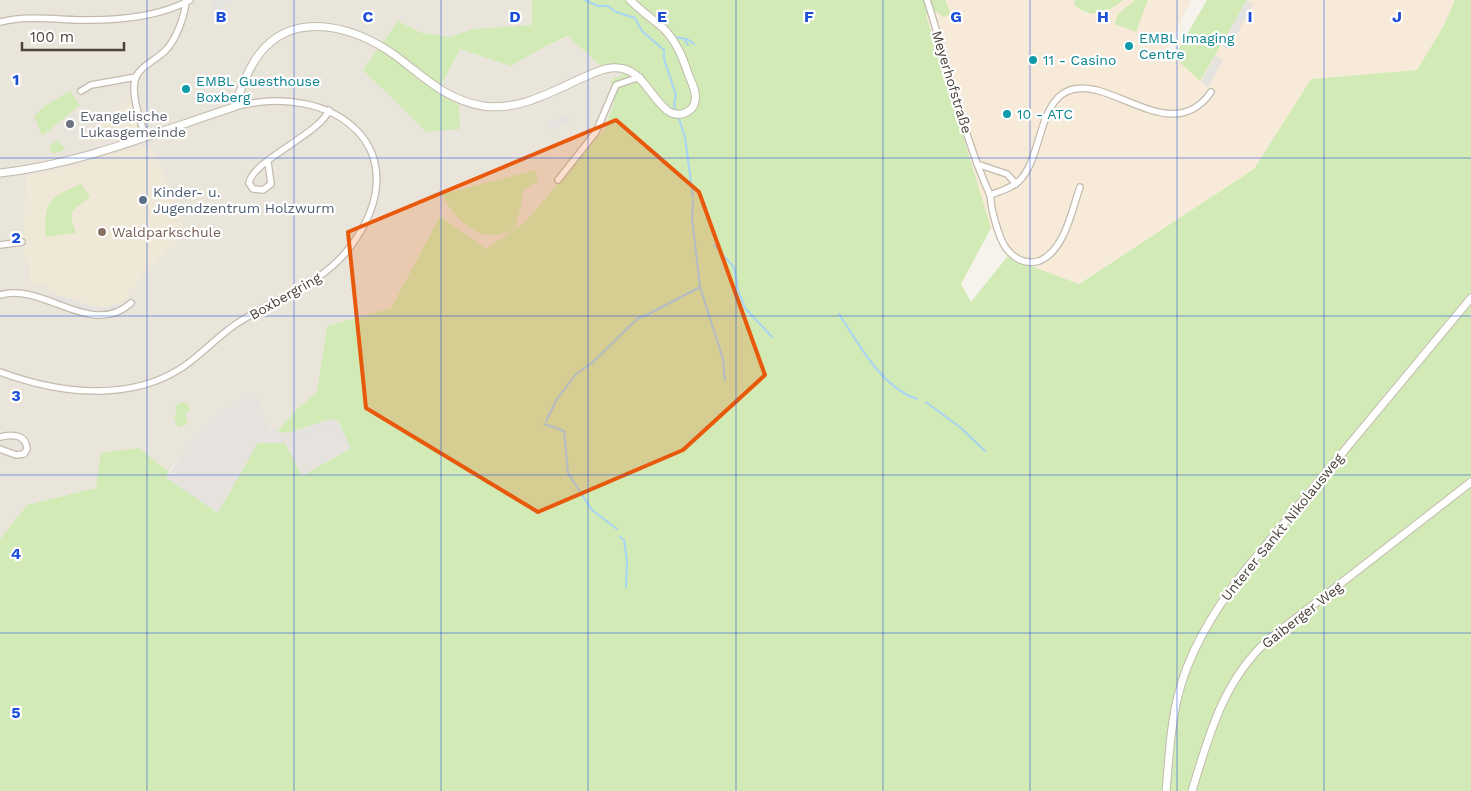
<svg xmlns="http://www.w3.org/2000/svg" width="1471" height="791" font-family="'Work Sans',sans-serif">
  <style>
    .residential { fill: #eae5da }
    .commercial { fill: #f7ead8 }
    .industrial { fill: #e6e2dd }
    .education { fill: #efe8d6 }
    .green { fill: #d2eab5 }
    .parking { fill: #e5e3e0 }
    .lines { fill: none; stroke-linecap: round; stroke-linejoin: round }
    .stream { stroke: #a9d4f2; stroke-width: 2 }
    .minor-casing { stroke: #c2bbae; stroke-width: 8 }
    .tertiary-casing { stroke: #c2bbae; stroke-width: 9 }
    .minor { stroke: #fff; stroke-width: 5.5 }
    .tertiary { stroke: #fff; stroke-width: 7 }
    .marked { fill: #e8590c; fill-opacity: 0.2; stroke: #e8590c; stroke-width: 4; stroke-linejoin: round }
    .grid { fill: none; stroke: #1d4ed8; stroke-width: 1; stroke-opacity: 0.55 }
    .culture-dot { fill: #0f9aa8; stroke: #fff; stroke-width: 2 }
    .worship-dot { fill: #6b7280; stroke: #fff; stroke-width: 2 }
    .service-dot { fill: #5c6f8a; stroke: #fff; stroke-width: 2 }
    .education-dot { fill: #8d6e63; stroke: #fff; stroke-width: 2 }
    .labels { text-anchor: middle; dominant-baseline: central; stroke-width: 4.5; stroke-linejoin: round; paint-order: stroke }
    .culture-label { font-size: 14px; fill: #0d838f; stroke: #fff; text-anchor: start }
    .street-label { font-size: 14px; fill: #4b4439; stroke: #fff }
    .worship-label { font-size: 14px; fill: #5b616d; stroke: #fff; text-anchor: start }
    .service-label { font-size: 14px; fill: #4e5e75; stroke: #fff; text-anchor: start }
    .education-label { font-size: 14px; fill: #785e54; stroke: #fff; text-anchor: start }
    .grid-label { font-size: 16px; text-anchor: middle; font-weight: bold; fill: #1d4ed8; stroke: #fff; stroke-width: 4.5; stroke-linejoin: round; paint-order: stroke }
  </style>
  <rect width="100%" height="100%" fill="#f6f3ec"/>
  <path class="residential" d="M 0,0 L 532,0 L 533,25 L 473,29 L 450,37 L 422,33 L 398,21 L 386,40 L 437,93 L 460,49 L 511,66 L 544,47 L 569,36 L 601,66 L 625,74 L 611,80 L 614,104 L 604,130 L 524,223 L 486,249 L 440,216 L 391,308 L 327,326 L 317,392 L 297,409 L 277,431 L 269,429 L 253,391 L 180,457 L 169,472 L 139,448 L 96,488 L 27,505 L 0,539 Z"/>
  <path class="commercial" d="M 945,0 L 1075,0 L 1074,5 L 1086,14 L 1101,13 L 1123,0 L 1191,0 L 1167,49 L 1200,81 L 1247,0 L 1455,0 L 1443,27 L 1417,70 L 1311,79 L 1254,169 L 1078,284 L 1007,257 L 991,228 L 926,15 L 937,12 L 950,14 Z"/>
  <path class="industrial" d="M 254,391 L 269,429 L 288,433 L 331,419 L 337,420 L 352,447 L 302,476 L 228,497 L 218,513 L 166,478 L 192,440 L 225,409 Z"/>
  <g class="education">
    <path d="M 131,97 L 139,127 L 94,141 L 88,133 Z"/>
    <path d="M 144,145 L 152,149 L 179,208 L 183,223 L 178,241 L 141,277 L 123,301 L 106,307 L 92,306 L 58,295 L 40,282 L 30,286 L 30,266 L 24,257 L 26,176 L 52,172 Z"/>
  </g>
  <g class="green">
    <path d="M 532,0 L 945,0 L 951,14 L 943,17 L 937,12 L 926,15 L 991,228 L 961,284 L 971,302 L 1007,257 L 1079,284 L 1254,169 L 1311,79 L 1417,70 L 1443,27 L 1455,0 L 1471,0 L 1471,791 L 0,791 L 0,539 L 27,505 L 96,488 L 101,453 L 139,448 L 169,472 L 166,478 L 218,513 L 258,443 L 285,443 L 302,476 L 351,448 L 338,421 L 331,419 L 288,433 L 277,431 L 297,409 L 317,392 L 327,326 L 391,308 L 440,216 L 486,249 L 524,223 L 604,130 L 614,104 L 611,80 L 624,74 L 601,66 L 568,36 L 544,47 L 511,66 L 460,49 L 437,93 L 459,105 L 460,129 L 427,132 L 363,70 L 398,21 L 422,33 L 450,37 L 473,29 L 532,25 Z"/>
    <path d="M 1075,0 L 1123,0 C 1105,14 1094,20 1074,5 Z"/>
    <path d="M 1135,0 L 1148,0 L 1136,32 L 1115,24 L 1118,14 Z"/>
    <path d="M 1207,0 L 1247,0 L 1200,81 L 1174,57 Z"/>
    <path d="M 70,91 L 80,105 L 42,136 L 34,116 L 46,105 Z"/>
    <path d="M 58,140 L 65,150 L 53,154 L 49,146 Z"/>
    <path d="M 536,170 L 538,181 L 523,190 L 521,206 L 515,228 C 484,249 455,221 442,194 Z"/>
    <path d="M 81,184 L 90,197 L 72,211 L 72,222 L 76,233 L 46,237 C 43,201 50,197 81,184 Z"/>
    <path d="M 184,402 L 189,405 L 190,411 L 185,413 L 188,424 L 180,427 L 176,424 L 174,416 L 177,414 L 175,405 Z"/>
  </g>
  <g class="parking">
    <path d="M 209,0 L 232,0 L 218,12 Z"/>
    <path d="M 1247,0 L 1253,4 L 1229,49 L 1221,45 Z"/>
    <path d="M 1216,55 L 1223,60 L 1208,88 L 1201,81 Z"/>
    <path d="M 566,115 L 570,122 L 550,131 L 547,124 Z"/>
    <path d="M 58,295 L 97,308 L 106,308 L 118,303 L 121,307 L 97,313 L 56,300 Z"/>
    <path d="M 331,419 L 335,425 L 323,427 L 303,435 L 286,436 Z"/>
  </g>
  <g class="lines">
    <g class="stream">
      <path d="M 585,0 L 598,6 L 608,6 L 616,12 L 635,18 L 642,31 L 664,50 L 664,59 L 676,95 L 674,105 L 676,111"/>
      <path d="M 674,37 L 687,39 L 694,44"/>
      <path d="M 684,39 L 688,45"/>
      <path d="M 679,119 L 685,137 L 693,198"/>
      <path d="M 693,201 L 692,218 L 700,287 L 723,359 L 725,380"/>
      <path d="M 714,245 L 734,267 L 738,290 L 745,308 L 772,337"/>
      <path d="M 839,314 C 859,344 881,387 917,399"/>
      <path d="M 926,402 L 961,428 L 985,451"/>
      <path d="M 546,421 L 557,399 L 576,374 L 592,363 L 638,318 L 645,316 L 700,287"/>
      <path d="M 544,424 L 564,431 L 568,473 L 592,510 L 617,529"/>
      <path d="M 620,537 L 624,540 L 627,561 L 626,587"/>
    </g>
    <g class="minor-casing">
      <g id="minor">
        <path d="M 927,0 C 948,64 962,133 990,195 C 991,199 991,205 992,209 C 995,222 999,238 1006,248 C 1014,259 1026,265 1039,261 C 1065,251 1072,209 1080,187"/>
        <path d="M 0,22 C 29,15 59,20 88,20 C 121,20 161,16 190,0"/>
        <path d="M 81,91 L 91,85 L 136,77"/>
        <path d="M 145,137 C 141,121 131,97 135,80 C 138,67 156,60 165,51 C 176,40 184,18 186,2"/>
        <path d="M 268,162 L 271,184 L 263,190 L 253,189 L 249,183 C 253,160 320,134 329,110"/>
        <path d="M 977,164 L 1007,174 L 1016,184"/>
        <path d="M 558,180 L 596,132 L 616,85 L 640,77"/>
        <path d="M 990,195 C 1001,191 1012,188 1020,180 C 1047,152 1035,76 1096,90 C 1135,100 1180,137 1211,92"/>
        <path d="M 0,245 L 22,242"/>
        <path d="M 0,295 C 44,282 91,339 131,303"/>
        <path d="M 0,372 C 57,393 129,403 183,367 C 202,354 217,337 236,324 C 275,298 321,286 351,246 C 422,149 333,80 234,107"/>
        <path d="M 0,437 C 12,434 26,434 27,449 L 24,454 L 16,455 L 0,449"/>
      </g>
    </g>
    <g class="tertiary-casing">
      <g id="tertiary">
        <path d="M 0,173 C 81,164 157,132 234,107 C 241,90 248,68 260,53 C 296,8 357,28 396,56 C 424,77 446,100 483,106 C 518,111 549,93 580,79 C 590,75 600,69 611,68 C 642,65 648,96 668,111 C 678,118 693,113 695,101 C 697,93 692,83 689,76 C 683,58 676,40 662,27 C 651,18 640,10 630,0"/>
        <path d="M 1166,791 C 1169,760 1170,727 1178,696 C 1189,650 1217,606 1246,569 L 1471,298"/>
        <path d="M 1192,791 C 1209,735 1223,681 1268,640 L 1471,482"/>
      </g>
    </g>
    <use href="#minor" class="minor"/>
    <use href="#tertiary" class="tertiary"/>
  </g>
  <path class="marked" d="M 616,120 L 699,192 L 765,375 L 683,450 L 538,512 L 366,408 L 348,232 Z"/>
  <path class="grid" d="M 147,0 L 147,791M 294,0 L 294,791M 441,0 L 441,791M 588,0 L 588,791M 736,0 L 736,791M 883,0 L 883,791M 1030,0 L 1030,791M 1177,0 L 1177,791M 1324,0 L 1324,791M 0,158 L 1471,158M 0,316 L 1471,316M 0,475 L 1471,475M 0,633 L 1471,633"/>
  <g class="culture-dot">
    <circle cx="1129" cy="46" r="5"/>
    <circle cx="1033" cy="60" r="5"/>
    <circle cx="186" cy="89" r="5"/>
    <circle cx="1007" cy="114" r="5"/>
  </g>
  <circle class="worship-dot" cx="70" cy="124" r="5"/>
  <circle class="service-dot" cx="143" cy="200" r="5"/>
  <circle class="education-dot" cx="102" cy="232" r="5"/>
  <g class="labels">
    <g class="culture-label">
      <text x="1139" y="38">EMBL Imaging<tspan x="1139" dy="16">Centre</tspan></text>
      <text x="1043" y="60">11 - Casino</text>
      <text x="196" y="81">EMBL Guesthouse<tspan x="196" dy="16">Boxberg</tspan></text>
      <text x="1017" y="114">10 - ATC</text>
    </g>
    <g class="street-label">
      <text transform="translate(952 82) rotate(73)">Meyerhofstraße</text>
      <text transform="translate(285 296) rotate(-30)">Boxbergring</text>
      <text transform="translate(1282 527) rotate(-51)">Unterer Sankt Nikolausweg</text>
      <text transform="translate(1302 615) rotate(-38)">Gaiberger Weg</text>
    </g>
    <g class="worship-label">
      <text x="80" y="116">Evangelische<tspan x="80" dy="16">Lukasgemeinde</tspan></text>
    </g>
    <g class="service-label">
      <text x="153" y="192">Kinder- u.<tspan x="153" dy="16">Jugendzentrum Holzwurm</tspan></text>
    </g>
    <g class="education-label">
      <text x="112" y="232">Waldparkschule</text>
    </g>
  </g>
  <g class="grid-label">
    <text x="221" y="22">B</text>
    <text x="368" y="22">C</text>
    <text x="515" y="22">D</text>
    <text x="662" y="22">E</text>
    <text x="809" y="22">F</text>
    <text x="956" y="22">G</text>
    <text x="1103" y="22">H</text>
    <text x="1250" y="22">I</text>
    <text x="1397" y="22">J</text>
    <text x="16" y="85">1</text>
    <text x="16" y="243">2</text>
    <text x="16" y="401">3</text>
    <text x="16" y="559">4</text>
    <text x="16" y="718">5</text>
  </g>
  <path d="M22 42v8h102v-8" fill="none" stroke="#4b4439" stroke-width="2.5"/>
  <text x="30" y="42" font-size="15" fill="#4b4439" stroke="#ffffff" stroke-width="4" paint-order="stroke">100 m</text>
</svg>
